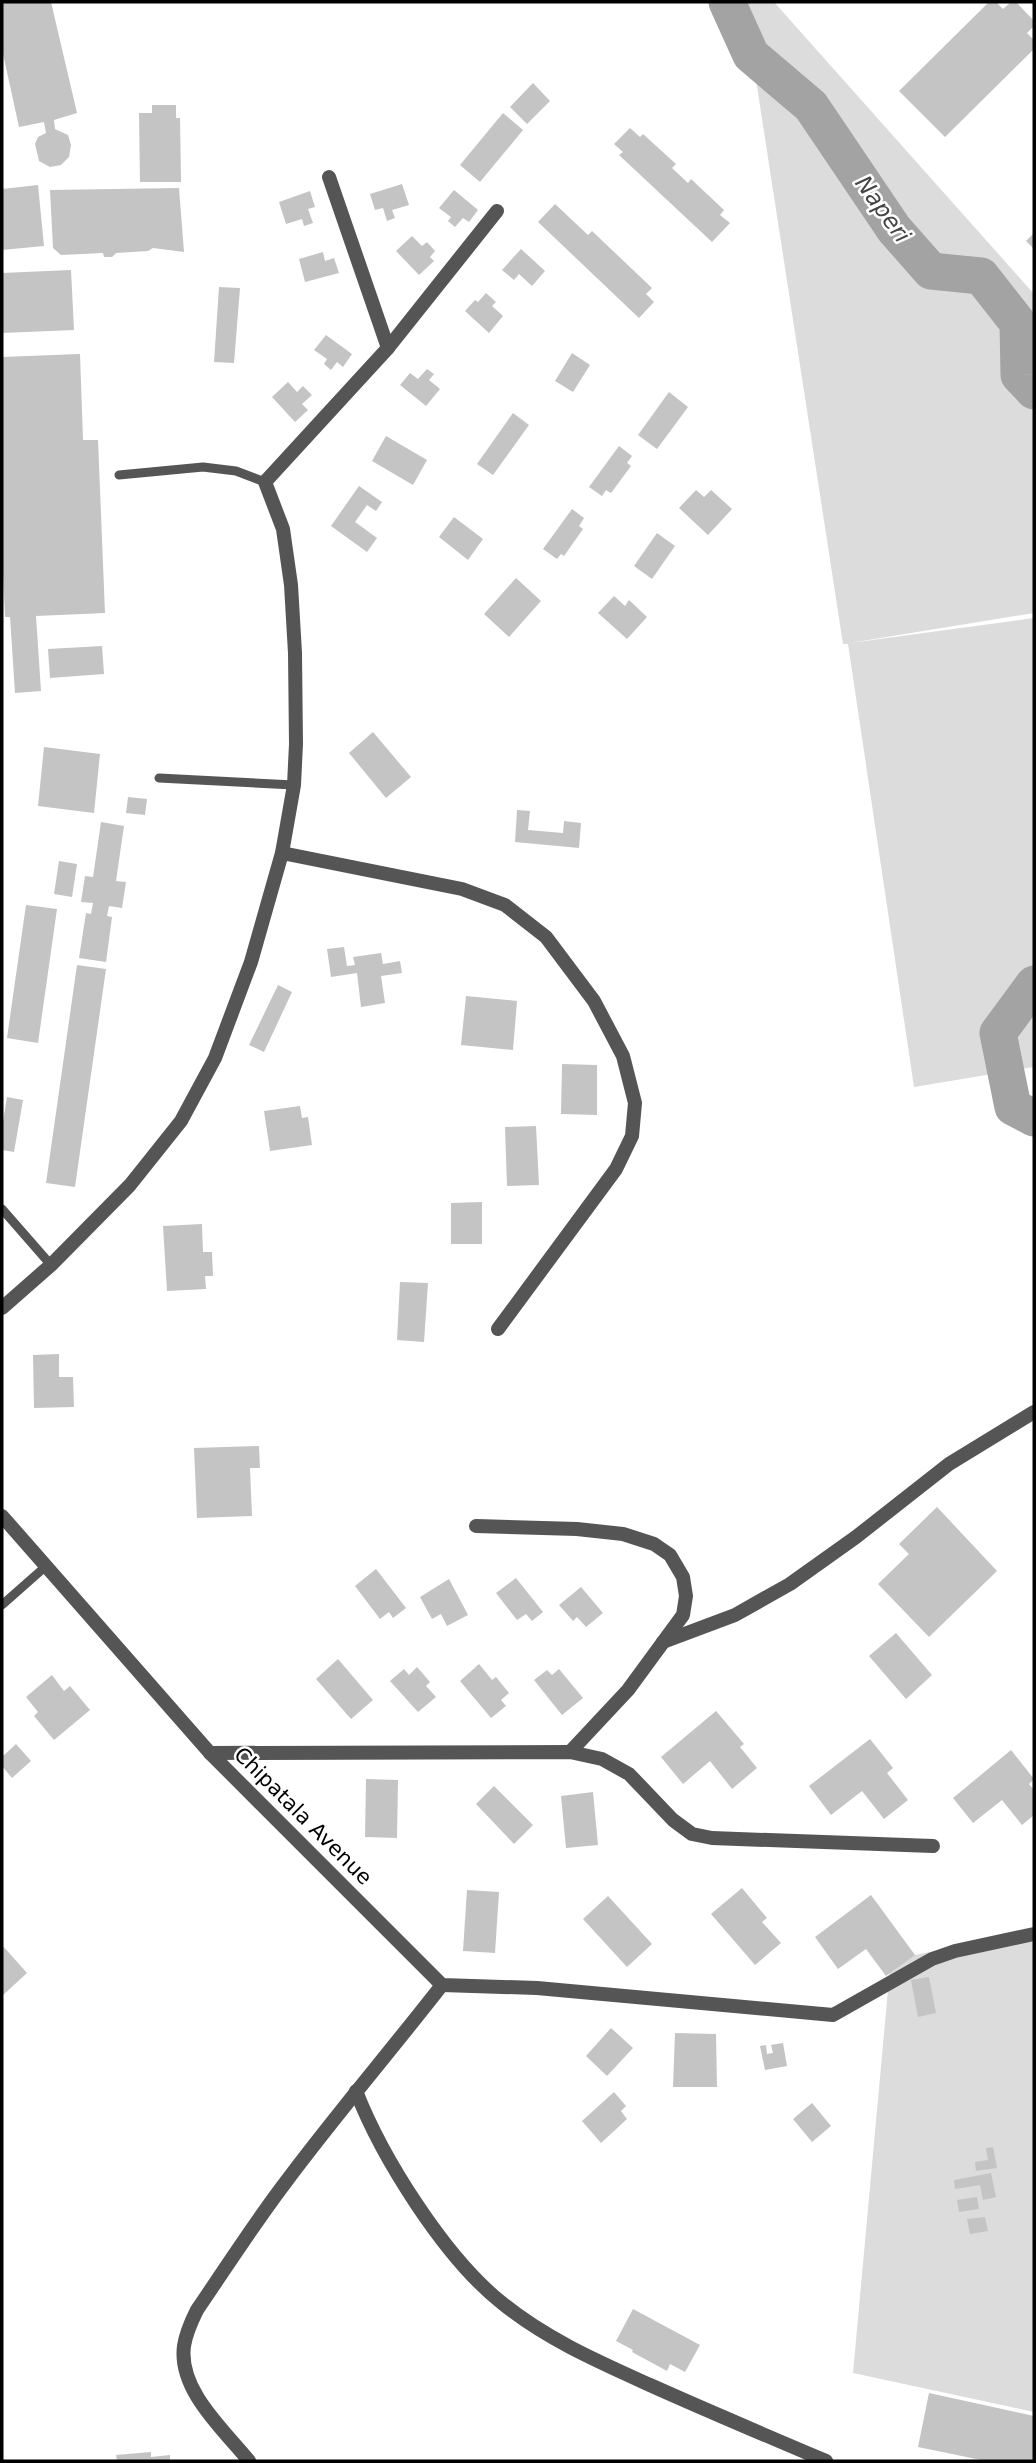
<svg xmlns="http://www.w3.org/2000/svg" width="1036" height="2463" font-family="'DejaVu Sans',sans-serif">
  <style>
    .green { fill: #dcdcdc }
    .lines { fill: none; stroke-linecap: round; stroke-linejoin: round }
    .river { stroke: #a3a3a3; stroke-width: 37 }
    .building { fill: #c4c4c4 }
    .lane { stroke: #555; stroke-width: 9 }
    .street { stroke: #555; stroke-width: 14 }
    .labels { text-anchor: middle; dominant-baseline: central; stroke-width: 5; stroke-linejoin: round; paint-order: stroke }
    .street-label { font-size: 21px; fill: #000; stroke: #fff }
    .water-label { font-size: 23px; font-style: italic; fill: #444; stroke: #fff }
  </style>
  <rect width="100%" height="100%" fill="#fff"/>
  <g class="green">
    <path d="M 744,2 L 774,2 L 1034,294 L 1034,613 L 850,643 L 1034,618 L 1034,1067 L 914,1087 L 848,644 L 843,644 Z"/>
    <path d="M 1034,1932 L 1034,2412 L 853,2373 L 891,1957 L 915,1955 Z"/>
  </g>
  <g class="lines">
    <g class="river">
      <path d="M 727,2 L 751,55 L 811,106 L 894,229 L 931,271 L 981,276 L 1018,323 L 1019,375 L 1034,391"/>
      <path d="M 1034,984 L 998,1033 L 1013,1107 L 1034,1118"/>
    </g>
  </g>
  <g class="building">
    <path d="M 2,2 L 51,2 L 77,113 L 54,120 L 55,129 L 68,135 L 71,145 L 69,157 L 61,165 L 50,167 L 39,161 L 35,144 L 38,137 L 46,133 L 44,122 L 19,127 L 2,49 Z"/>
    <path d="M 989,2 L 996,2 L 1003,9 L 1011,2 L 1016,2 L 1034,21 L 1034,26 L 1027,33 L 1034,40 L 1034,49 L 945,137 L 899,91 Z"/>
    <path d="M 533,83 L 550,101 L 527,124 L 510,107 Z"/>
    <path d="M 152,105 L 176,105 L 176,118 L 180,118 L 181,182 L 140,182 L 139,113 L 152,113 Z"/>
    <path d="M 503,113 L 523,130 L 480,182 L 460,165 Z"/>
    <path d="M 630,128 L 640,137 L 643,134 L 676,164 L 672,168 L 688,183 L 691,179 L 724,210 L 720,215 L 730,223 L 712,242 L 619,155 L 623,152 L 614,144 Z"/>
    <path d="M 402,184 L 409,205 L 392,210 L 395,218 L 387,221 L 383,208 L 375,210 L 370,194 Z"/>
    <path d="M 38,185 L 44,246 L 2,250 L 2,189 Z"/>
    <path d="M 179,188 L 184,252 L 153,248 L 148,251 L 116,253 L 112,257 L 104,257 L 103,253 L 61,255 L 53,248 L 50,190 Z"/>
    <path d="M 454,190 L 478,210 L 469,222 L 463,218 L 455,227 L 448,221 L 451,217 L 439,208 Z"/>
    <path d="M 310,191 L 315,207 L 308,209 L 313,223 L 304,226 L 302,219 L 286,224 L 279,202 Z"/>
    <path d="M 555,204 L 588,235 L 592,231 L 652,288 L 646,294 L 654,302 L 639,318 L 538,222 Z"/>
    <path d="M 1034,233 L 1034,249 L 1026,241 Z"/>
    <path d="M 412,236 L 422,246 L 427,242 L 435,251 L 430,257 L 434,261 L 419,275 L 396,251 Z"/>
    <path d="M 521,249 L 545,271 L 532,286 L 519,274 L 514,280 L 502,270 Z"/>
    <path d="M 323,252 L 325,261 L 334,258 L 339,273 L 305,282 L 299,259 Z"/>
    <path d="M 71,270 L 74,330 L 2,333 L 2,273 Z"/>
    <path d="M 219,287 L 240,288 L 234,363 L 214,362 Z"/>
    <path d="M 486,293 L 496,302 L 492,306 L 503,316 L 489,333 L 465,311 L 475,300 L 478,302 Z"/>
    <path d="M 326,335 L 352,354 L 343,367 L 337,362 L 331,370 L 324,364 L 327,359 L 314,350 Z"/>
    <path d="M 572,353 L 590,365 L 573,392 L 555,381 Z"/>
    <path d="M 80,354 L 83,440 L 98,440 L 105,613 L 36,616 L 41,691 L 15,693 L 10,617 L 5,617 L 2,547 L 2,357 Z"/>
    <path d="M 427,369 L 434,374 L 429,380 L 440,389 L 426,406 L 400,385 L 410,373 L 418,379 Z"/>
    <path d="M 288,382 L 297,392 L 303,386 L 312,395 L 302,404 L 308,410 L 295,422 L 272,397 Z"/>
    <path d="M 669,392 L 688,407 L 657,449 L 638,435 Z"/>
    <path d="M 513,413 L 529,425 L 493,475 L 477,464 Z"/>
    <path d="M 386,436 L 427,460 L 413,485 L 372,461 Z"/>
    <path d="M 619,446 L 632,456 L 627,463 L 631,466 L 611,493 L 606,490 L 602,496 L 589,487 Z"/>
    <path d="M 359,486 L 382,502 L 376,511 L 367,505 L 355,522 L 377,538 L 367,552 L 331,526 Z"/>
    <path d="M 696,490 L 704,497 L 711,490 L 732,509 L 708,535 L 679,508 Z"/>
    <path d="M 572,509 L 584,518 L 579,526 L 583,529 L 564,556 L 561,554 L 557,559 L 543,549 Z"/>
    <path d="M 454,517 L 483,539 L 468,560 L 439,537 Z"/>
    <path d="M 657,533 L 675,546 L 652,579 L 634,566 Z"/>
    <path d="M 516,578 L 541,601 L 509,637 L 484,614 Z"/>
    <path d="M 614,596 L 625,606 L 629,600 L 647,617 L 627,639 L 598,613 Z"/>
    <path d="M 102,646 L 104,674 L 50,678 L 48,649 Z"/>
    <path d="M 373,732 L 411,777 L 386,798 L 349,753 Z"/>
    <path d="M 44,747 L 100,754 L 94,813 L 38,806 Z"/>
    <path d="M 128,797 L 147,799 L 145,815 L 126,813 Z"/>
    <path d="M 517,810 L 530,811 L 528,830 L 563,833 L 564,821 L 581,823 L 579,848 L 515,842 Z"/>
    <path d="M 101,822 L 124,826 L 116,881 L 126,882 L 122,908 L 109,906 L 107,916 L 112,917 L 106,962 L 79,958 L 86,913 L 91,914 L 93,903 L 81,902 L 85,876 L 93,877 Z"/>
    <path d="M 59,861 L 77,864 L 72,897 L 54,894 Z"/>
    <path d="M 26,905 L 57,909 L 38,1043 L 7,1038 Z"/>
    <path d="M 344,947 L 347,966 L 355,965 L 353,957 L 381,953 L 383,964 L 400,961 L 402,973 L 381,976 L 385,1003 L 361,1007 L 357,973 L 331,977 L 327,949 Z"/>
    <path d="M 77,965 L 106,969 L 75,1187 L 46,1183 Z"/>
    <path d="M 278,985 L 292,992 L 264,1052 L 249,1045 Z"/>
    <path d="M 466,996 L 517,1001 L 513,1050 L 461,1045 Z"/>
    <path d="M 562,1064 L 597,1065 L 597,1115 L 561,1114 Z"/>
    <path d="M 7,1097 L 23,1100 L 14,1152 L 2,1150 L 2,1128 Z"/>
    <path d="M 300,1106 L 302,1118 L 308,1117 L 312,1145 L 270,1151 L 264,1111 Z"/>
    <path d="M 536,1126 L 539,1185 L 507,1186 L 505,1127 Z"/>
    <path d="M 482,1202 L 482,1244 L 451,1244 L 451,1203 Z"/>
    <path d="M 202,1224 L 203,1252 L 212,1252 L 213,1276 L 205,1276 L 206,1289 L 167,1291 L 163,1226 Z"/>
    <path d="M 400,1282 L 428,1283 L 424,1342 L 397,1340 Z"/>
    <path d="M 59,1354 L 59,1377 L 73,1377 L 74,1407 L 34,1408 L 33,1355 Z"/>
    <path d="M 259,1446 L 260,1468 L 250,1468 L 252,1516 L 197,1518 L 194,1448 Z"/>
    <path d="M 937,1507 L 997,1571 L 929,1637 L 878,1584 L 909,1554 L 899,1544 Z"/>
    <path d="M 376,1569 L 406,1608 L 393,1618 L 389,1612 L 380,1619 L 355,1586 Z"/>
    <path d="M 516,1578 L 543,1612 L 532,1621 L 526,1614 L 517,1620 L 496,1593 Z"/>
    <path d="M 449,1579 L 468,1615 L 447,1626 L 441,1614 L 432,1619 L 420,1597 Z"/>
    <path d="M 581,1587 L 603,1613 L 586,1627 L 577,1617 L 573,1621 L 559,1605 Z"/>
    <path d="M 896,1633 L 932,1675 L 906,1699 L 869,1656 Z"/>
    <path d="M 338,1659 L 373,1700 L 351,1719 L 316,1679 Z"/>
    <path d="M 479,1664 L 492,1680 L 496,1677 L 509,1693 L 501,1700 L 506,1706 L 491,1718 L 460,1681 Z"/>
    <path d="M 417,1667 L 430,1682 L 426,1686 L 436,1697 L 418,1712 L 390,1681 L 404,1669 L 409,1675 Z"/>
    <path d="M 559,1669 L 583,1698 L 562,1715 L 534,1680 L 547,1670 L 552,1675 Z"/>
    <path d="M 52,1675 L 64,1691 L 70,1686 L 90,1710 L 54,1740 L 34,1716 L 38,1712 L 26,1697 Z"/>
    <path d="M 716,1711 L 744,1744 L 740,1747 L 757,1768 L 732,1789 L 710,1761 L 683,1784 L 661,1757 Z"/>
    <path d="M 870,1739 L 893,1768 L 887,1773 L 908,1800 L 884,1819 L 862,1791 L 831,1815 L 809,1786 Z"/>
    <path d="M 16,1744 L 31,1761 L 12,1778 L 2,1766 L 2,1757 Z"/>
    <path d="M 1011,1750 L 1034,1779 L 1029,1784 L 1034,1790 L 1034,1815 L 1022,1825 L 1002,1800 L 973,1823 L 953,1798 Z"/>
    <path d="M 366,1779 L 398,1780 L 397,1838 L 365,1837 Z"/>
    <path d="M 494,1786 L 533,1825 L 514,1844 L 476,1804 Z"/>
    <path d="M 593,1792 L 598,1845 L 566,1848 L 561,1796 Z"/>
    <path d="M 742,1888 L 767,1918 L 762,1922 L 781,1943 L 755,1965 L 711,1914 Z"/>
    <path d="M 467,1890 L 499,1892 L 495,1953 L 463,1951 Z"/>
    <path d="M 871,1895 L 915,1955 L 886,1976 L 866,1949 L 838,1969 L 815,1937 Z"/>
    <path d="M 608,1896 L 652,1944 L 627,1967 L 583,1919 Z"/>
    <path d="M 2,1945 L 27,1973 L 2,1996 Z"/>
    <path d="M 929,1977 L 936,2013 L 918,2017 L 911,1980 Z"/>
    <path d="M 611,2028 L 633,2048 L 607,2076 L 586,2056 Z"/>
    <path d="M 675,2033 L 716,2034 L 717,2087 L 673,2087 Z"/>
    <path d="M 783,2043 L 787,2066 L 765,2070 L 760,2046 L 766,2045 L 767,2054 L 773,2053 L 771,2045 Z"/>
    <path d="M 614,2092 L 626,2106 L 621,2111 L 627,2119 L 601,2143 L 582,2121 Z"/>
    <path d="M 812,2103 L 831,2126 L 812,2142 L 793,2119 Z"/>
    <path d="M 993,2147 L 997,2168 L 976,2171 L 975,2162 L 988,2160 L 986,2148 Z"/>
    <path d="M 991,2173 L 996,2197 L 983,2200 L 980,2185 L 955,2189 L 954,2180 Z"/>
    <path d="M 977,2197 L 979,2209 L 959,2212 L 957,2200 Z"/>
    <path d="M 985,2217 L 988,2231 L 970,2234 L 967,2219 Z"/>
    <path d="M 633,2309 L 700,2345 L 685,2372 L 670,2364 L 667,2371 L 632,2352 L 633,2350 L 616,2341 Z"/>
    <path d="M 929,2393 L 1034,2416 L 1034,2461 L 986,2461 L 918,2447 Z"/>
    <path d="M 151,2452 L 151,2457 L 170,2455 L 170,2461 L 117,2461 L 116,2455 Z"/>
  </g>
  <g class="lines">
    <g class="lane">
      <path d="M 119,475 L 203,467 L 236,471 L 265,482"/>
      <path d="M 159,778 L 294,785"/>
      <path d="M 2,1209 L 51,1265"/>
      <path d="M 2,1605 L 45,1567"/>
    </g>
    <g class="street">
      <path d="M 329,177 L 388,348"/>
      <path d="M 282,853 L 462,889 L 505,905 L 546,937 L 594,1001 L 623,1056 L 635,1103 L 632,1136 L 616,1169 L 498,1329"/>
      <path d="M 2,1308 L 51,1265 L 130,1185 L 181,1121 L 215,1058 L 251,962 L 282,853 L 294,785 L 296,744 L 295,653 L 291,585 L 283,529 L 265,482 L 388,348 L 497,211"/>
      <path d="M 2,1516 L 210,1753 L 442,1985 L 537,1988 L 833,2015 L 932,1959 L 955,1951 L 1034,1934"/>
      <path d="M 476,1526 L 577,1529 L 623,1534 L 654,1544 L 670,1555 L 683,1577 L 686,1596 L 683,1615 L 628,1690 L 570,1752"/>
      <path d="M 663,1642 L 735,1615 L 790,1584 L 856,1537 L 949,1464 L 1034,1412"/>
      <path d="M 210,1753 L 570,1752 L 602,1759 L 629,1774 L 673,1820 L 692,1834 L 712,1838 L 933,1846"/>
      <path d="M 356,2091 C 382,2158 445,2258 502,2303 C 546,2339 599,2362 650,2385 C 708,2411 767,2436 826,2461"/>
      <path d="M 249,2461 C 224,2430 178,2390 184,2346 C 186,2333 191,2322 197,2310 C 225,2269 252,2227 282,2187 C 333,2118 389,2053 442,1985"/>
    </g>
  </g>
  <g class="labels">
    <g class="street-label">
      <text transform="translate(303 1816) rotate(45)">Chipatala Avenue</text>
    </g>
    <g class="water-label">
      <text transform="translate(883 209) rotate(54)">Naperi</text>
    </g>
  </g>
  <rect width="1036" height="2463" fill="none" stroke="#000000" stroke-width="7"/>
</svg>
